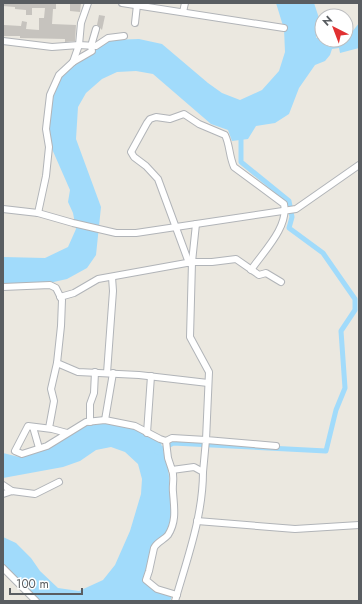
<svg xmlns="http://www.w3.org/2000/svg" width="362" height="604" font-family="Jost,sans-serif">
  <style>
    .water { fill: #a1dbfb }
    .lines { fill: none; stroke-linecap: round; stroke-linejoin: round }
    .canal { stroke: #a1dbfb; stroke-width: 5 }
    .building { fill: #c6c3be }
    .minor-casing { stroke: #b1b4b8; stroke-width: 8 }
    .minor { stroke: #fff; stroke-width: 6 }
  </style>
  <rect width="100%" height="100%" fill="#ebe8e0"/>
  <g class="water">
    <path d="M 276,3 L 314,3 L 319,18 L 316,38 L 322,36 L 322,40 L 346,40 L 346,34 L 352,32 L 359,23 L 359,48 L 340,53 L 339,48 L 332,49 L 330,55 L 325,61 L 315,65 L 299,88 L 289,114 L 275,123 L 256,126 L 248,139 L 232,141 L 228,130 L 211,124 L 153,74 L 136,71 L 117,72 L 102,79 L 86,93 L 78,107 L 76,139 L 101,207 L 96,255 L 87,268 L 67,279 L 49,283 L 3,286 L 3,257 L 45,258 L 68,247 L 76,229 L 73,213 L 68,202 L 70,190 L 52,149 L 48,133 L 51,100 L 59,78 L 70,67 L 75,65 L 79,59 L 92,47 L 111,40 L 139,39 L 162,44 L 208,83 L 222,93 L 240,100 L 262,90 L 279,71 L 285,52 L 284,29 Z"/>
    <path d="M 104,423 L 134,428 L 161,443 L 168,467 L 173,516 L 167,532 L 152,546 L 143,580 L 172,596 L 170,601 C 162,601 127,599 123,601 L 39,601 L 3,566 L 3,537 L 16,543 L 31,558 L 40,571 L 58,588 L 79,591 L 103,580 L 115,565 L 130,531 L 141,494 L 142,479 L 138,464 L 125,452 L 111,447 L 96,450 L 80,461 L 63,467 L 3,478 L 3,453 L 19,457 L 49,448 L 81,427 Z"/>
  </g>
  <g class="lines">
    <path class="canal" d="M 157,452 L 173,443 L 326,451 L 336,410 L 345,388 L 341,331 L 355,310 L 355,299 L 323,253 L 289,228 L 292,217 L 289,201 L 241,162 L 241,134"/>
  </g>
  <g class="building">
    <path d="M 3,3 L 56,3 L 56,9 L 53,9 L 52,24 L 76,25 L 75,41 L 65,42 L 65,39 L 20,38 L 20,36 L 3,36 L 4,25 L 21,26 L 22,21 L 27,22 L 26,29 L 39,30 L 39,18 L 44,18 L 45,8 L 32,8 L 32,15 L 26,15 L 26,10 L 15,9 L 15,7 L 3,6 Z"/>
    <path d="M 70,3 L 81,3 L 80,12 L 70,11 Z"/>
    <path d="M 99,15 L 105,16 L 102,30 L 97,25 Z"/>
  </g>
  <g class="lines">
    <g class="minor-casing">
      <g id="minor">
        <path d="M 88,3 L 81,23 L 79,45 L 96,46 L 108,38 L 124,36"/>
        <path d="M 122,3 L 284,28"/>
        <path d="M 183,12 L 185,3"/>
        <path d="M 135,23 L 137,5"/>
        <path d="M 3,41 L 52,47 L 79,45 L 73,62 L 59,75 L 50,95 L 46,129 L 49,147 L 46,176 L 38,213"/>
        <path d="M 73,62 L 92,51 L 91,46 L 96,29"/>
        <path d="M 3,209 L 38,213 L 73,223 L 116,233 L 136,233 L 296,209 L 359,165"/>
        <path d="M 196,224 L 192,262 L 190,337 L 209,372 L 206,440 L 276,446"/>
        <path d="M 189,263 L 158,179 L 146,166 L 134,157 L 131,152 L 147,123 L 150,119 L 156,117 L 170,119 L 184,114 L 199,124 L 225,135 C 230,145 229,156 234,167 L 284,204 C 289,227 263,252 251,270"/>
        <path d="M 3,287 L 50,285 L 56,288 L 62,300 L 61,326 L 57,363 L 78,372 L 139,375 L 208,383"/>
        <path d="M 60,297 L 74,293 L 98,279 L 192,262 L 212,262 L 236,259 L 259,275 L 266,273 L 281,282"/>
        <path d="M 107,373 L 113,291 L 112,277"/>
        <path d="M 105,420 L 113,373"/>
        <path d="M 90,422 L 90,404 L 94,393 L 95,372"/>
        <path d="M 33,427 L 39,448"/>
        <path d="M 49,428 L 54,401 L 51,389 L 57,363"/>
        <path d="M 67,433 L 52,429 L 28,426 L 15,451 L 22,454 L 47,446 L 86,422 L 105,420 L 135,426 L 160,439 L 166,441 L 168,458 L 172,470 L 194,467 L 203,472 C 203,516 187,559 175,601"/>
        <path d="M 147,433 L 151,376"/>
        <path d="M 166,441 L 172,438 L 206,440 L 203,472"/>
        <path d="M 172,470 C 175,477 172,484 173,492 C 174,507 177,521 168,535 C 164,540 157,542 154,548 L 149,571 L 146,580 L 157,589 L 177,595"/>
        <path d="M 3,485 L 12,491"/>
        <path d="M 3,494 L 12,491 L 35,494 L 59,482"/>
        <path d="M 197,521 L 295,529 L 359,525"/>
        <path d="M 3,568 L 36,601"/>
      </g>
    </g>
    <use href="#minor" class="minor"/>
  </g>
  <rect width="362" height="604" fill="none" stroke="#595d61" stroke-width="8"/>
  <g transform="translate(334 28) rotate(318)"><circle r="19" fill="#ffffff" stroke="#bdbec0"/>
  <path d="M0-3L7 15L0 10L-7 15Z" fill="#e13132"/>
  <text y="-6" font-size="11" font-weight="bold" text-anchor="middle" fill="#595d61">N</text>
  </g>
  <path d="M10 588v6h72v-6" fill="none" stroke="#595d61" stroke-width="2"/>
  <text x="16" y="588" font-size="12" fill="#595d61" stroke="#ffffff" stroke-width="3" paint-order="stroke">100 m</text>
</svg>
